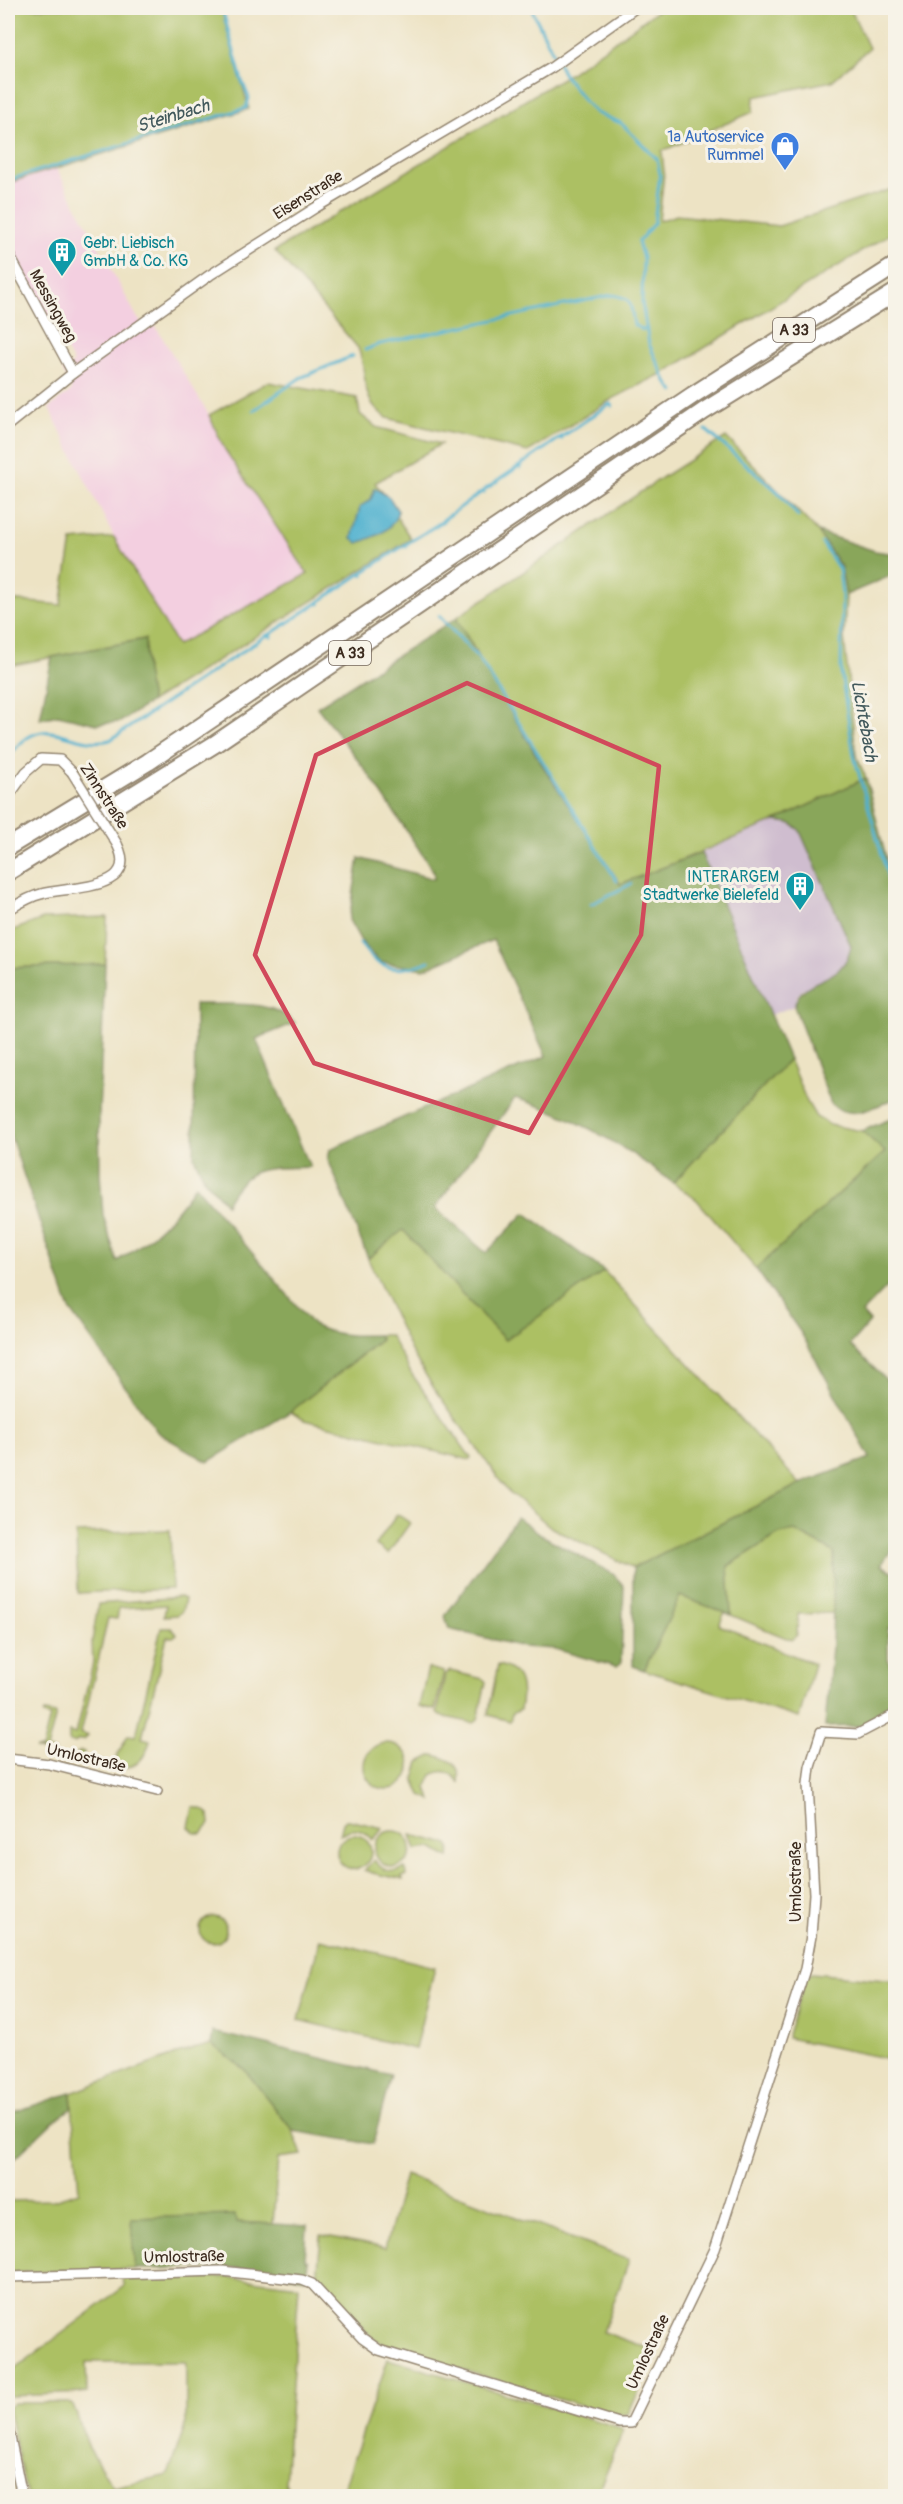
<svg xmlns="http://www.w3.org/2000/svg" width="903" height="2504" font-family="Pangolin,sans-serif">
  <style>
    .built { fill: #f3cfe0 }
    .industrial { fill: #cfbdcf }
    .green { fill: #acc064; stroke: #747541; stroke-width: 1.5 }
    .forest { fill: #89a65a; stroke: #62683c; stroke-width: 1.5 }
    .water { fill: #50b1cf; stroke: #466e76; stroke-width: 1.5 }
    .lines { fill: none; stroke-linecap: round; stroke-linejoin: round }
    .stream { stroke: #50b1cf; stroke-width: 3 }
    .minor-casing { stroke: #948671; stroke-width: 12 }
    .motorway-casing { stroke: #948671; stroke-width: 20 }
    .minor { stroke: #fff; stroke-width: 9 }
    .motorway { stroke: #fff; stroke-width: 16 }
    .minor-bridge-casing { stroke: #948671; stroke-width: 12; stroke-linecap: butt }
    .minor-bridge { stroke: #fff; stroke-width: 9 }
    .marked { fill: none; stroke: #d1495b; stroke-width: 4.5; stroke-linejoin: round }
    .labels { text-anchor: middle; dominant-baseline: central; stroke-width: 6; stroke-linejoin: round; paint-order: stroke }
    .shield { fill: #f7f3e8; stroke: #73665b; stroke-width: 1.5 }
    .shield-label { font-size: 15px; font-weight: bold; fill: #3b2a1e }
    .shop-label { font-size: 16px; fill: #366cbe; stroke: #f7f3e8; text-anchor: end }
    .street-label { font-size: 16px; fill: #3b2a1e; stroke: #f7f3e8 }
    .culture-label { font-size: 16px; fill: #0d838f; stroke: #f7f3e8; text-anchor: start }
    .water-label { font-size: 18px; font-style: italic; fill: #42595c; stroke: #f7f3e8 }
  </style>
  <rect width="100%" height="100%" fill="#f7f3e8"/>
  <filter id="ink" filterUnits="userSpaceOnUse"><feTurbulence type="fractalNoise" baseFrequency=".0167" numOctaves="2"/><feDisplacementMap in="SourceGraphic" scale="12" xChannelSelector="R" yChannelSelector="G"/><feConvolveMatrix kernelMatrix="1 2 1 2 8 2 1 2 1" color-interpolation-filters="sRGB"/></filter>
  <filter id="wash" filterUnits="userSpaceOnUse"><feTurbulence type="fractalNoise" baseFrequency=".008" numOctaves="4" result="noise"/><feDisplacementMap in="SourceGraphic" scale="24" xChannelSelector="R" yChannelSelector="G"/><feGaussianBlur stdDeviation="1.35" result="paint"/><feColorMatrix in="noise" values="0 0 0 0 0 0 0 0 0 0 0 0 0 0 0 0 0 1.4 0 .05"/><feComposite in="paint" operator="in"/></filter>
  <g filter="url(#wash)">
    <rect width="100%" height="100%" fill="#ede3c4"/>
    <path class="built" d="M 56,168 L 137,317 L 145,328 L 153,322 L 209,415 L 225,450 L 308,574 L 177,645 L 114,537 L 49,408 L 72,390 L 62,370 L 74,363 L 8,246 L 8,183 Z"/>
    <path class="industrial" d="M 775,821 L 789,823 L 799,829 L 851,946 L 849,957 L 843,967 L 832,976 L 803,989 L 797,996 L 794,1006 L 770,1015 L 701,853 Z"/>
    <g class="green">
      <path d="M 8,8 L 221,8 L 249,109 L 8,183 Z"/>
      <path d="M 661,8 L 850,8 L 869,48 L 832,81 L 754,97 L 753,112 L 662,151 L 664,172 L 659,221 L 677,215 L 779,226 L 895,188 L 895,231 L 667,371 L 612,399 L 528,452 L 387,418 C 357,397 370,378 358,348 L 275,251 L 569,74 Z"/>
      <path d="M 268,382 L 357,398 L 360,414 L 376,427 L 441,444 L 375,483 L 398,511 L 396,516 L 411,539 L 151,702 L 146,671 L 144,639 L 8,666 L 8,600 L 61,605 L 72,541 L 114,537 L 177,645 L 308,574 L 225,450 L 209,415 Z"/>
      <path d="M 726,437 L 818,532 L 841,567 L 846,595 L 844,637 L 856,755 L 866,778 L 775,821 L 621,885 L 541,763 L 456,618 L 663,477 Z"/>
      <path d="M 107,917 L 105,964 L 8,968 L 8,932 L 43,919 Z"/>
      <path d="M 789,1059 L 807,1102 L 816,1117 L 830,1125 L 862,1131 L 886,1151 L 756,1269 L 697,1200 L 673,1183 Z"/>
      <path d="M 403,1229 L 505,1340 L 604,1271 L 800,1484 L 633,1568 L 552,1528 L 506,1489 L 435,1390 L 411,1351 L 368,1259 Z"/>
      <path d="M 378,1335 L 390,1335 L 411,1373 L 471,1458 L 470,1460 L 305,1420 L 290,1412 L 381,1340 Z"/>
      <path d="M 397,1514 L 410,1523 L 388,1554 L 376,1545 Z"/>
      <path d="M 170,1530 L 172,1589 L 78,1593 L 76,1533 Z"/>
      <path d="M 795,1531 L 834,1552 L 833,1613 L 798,1614 L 797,1635 L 791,1640 L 731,1615 L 728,1566 L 779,1534 Z"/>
      <path d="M 680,1596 L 725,1612 L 719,1625 L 814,1664 L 799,1718 L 644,1670 Z"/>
      <path d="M 180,1597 L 185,1599 L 182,1612 L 177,1615 L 164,1616 L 166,1605 L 119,1608 L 117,1619 L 108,1618 L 81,1733 L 88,1736 L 84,1740 L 79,1740 L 74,1743 L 69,1742 L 69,1732 L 76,1734 L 93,1663 L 92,1642 L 98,1604 Z"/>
      <path d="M 161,1628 L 171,1628 L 177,1634 L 173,1637 L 167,1637 L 142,1738 L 150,1740 C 141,1783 102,1766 74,1759 L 76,1754 L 81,1751 L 84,1752 L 83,1757 L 113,1764 L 128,1735 L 136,1736 Z"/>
      <path d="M 498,1665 C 523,1670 524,1689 520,1710 L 512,1714 L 510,1721 L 488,1715 Z"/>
      <path d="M 428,1668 L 444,1672 L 435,1710 L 419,1706 Z"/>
      <path d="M 450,1671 L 483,1679 L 486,1682 L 478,1719 L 474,1723 L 440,1716 L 437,1713 L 445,1675 Z"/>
      <path d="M 44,1712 L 56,1714 L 47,1749 L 54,1751 L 54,1754 L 35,1749 L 42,1749 L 50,1717 L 43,1715 Z"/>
      <circle cx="387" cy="1766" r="23"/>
      <path d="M 433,1755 C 451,1759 461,1764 459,1784 C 454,1772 443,1768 432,1775 L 426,1788 L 432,1800 L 421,1795 L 414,1779 L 419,1762 Z"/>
      <path d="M 193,1807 L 202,1809 L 209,1814 L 210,1824 L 202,1833 L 195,1833 L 189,1827 Z"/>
      <path d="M 346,1820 L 349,1820 L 383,1828 L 373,1840 C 364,1829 351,1826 340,1835 L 343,1823 Z"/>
      <circle cx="393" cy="1849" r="18"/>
      <circle cx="354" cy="1852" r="17"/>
      <path d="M 411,1835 L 448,1844 L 450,1848 L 449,1858 L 432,1848 L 416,1850 Z"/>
      <path d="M 374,1860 C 382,1871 393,1874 405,1868 L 406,1875 L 402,1877 L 403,1880 L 364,1871 Z"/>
      <circle cx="213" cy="1930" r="13"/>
      <path d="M 320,1939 L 435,1967 L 415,2049 L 299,2020 Z"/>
      <path d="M 811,1973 L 895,1981 L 895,2060 L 787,2038 L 806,1976 Z"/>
      <path d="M 211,2044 L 245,2070 L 293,2131 L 302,2155 L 278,2158 L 273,2224 L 235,2222 L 235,2216 L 131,2218 L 135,2269 L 8,2273 L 8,2201 L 53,2200 L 79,2192 L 71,2093 L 177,2054 Z"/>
      <path d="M 405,2175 L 629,2260 L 603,2332 L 658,2352 L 628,2414 L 611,2415 L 390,2348 C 364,2335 356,2319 337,2299 C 331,2292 323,2286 317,2279 L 321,2235 L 385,2248 Z"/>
      <path d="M 227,2277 L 299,2286 L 285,2483 L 293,2496 L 27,2496 L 8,2408 L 14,2403 L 69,2403 L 73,2405 L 89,2448 L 113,2487 L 168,2475 L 186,2423 L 186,2362 L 86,2362 L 87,2393 L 10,2396 L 8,2394 L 8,2374 L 125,2286 L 122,2278 Z"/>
      <path d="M 388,2359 L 621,2428 L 623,2432 L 596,2496 L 341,2496 Z"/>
    </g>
    <g class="forest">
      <path d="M 818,532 L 875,551 L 895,554 L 895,574 L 846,595 L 841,567 Z"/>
      <path d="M 456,618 L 541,763 L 620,884 L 701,853 L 789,1059 L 673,1183 C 625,1146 573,1115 515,1098 L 435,1208 L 486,1253 L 525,1213 L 604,1271 L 505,1340 L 403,1230 L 368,1258 L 328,1159 L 330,1149 L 546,1056 L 493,940 L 424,969 L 379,962 L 361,941 L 349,920 L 359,858 L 434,879 L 434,872 L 370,776 L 317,707 Z"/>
      <path d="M 145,639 L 146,671 L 151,702 L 120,722 L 97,724 L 58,715 L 40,719 L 52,657 Z"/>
      <path d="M 866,778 L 895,894 L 896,1098 C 874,1107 851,1122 831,1104 L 794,1006 C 804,972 843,988 851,946 L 799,829 L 789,823 L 775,821 Z"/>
      <path d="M 105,964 L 99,1115 L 100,1174 L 103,1215 L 117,1261 C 148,1242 176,1216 195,1185 L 313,1325 C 335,1336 354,1336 378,1335 L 381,1339 L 290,1412 L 208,1462 L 158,1433 L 69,1308 L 8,1129 L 8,968 Z"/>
      <path d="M 195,1004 C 229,1005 270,998 295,1023 L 256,1039 L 310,1167 C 268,1169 248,1162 226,1204 L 205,1180 L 194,1157 Z"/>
      <path d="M 895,1117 L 895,1279 L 862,1313 L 870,1322 L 850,1345 L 895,1388 L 895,1545 L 881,1565 L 895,1573 L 895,1627 L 888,1628 L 888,1659 L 895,1671 L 895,1707 L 863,1726 L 825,1727 L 832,1647 L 834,1552 L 795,1531 L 779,1534 L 728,1566 L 731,1615 L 680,1596 L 644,1670 L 633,1666 L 633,1568 L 800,1484 L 870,1458 L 801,1333 L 756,1269 L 885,1152 L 862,1131 Z"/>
      <path d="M 517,1517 L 545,1537 L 613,1574 L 624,1586 L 621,1663 L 616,1667 L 555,1649 L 523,1647 L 449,1629 L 445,1616 Z"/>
      <path d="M 213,2032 L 391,2075 L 373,2144 L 293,2131 L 245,2070 L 211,2044 Z"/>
      <path d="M 71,2093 L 72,2108 L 53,2122 L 15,2158 L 8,2158 L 8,2114 Z"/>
      <path d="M 235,2215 L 236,2222 L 307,2226 L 305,2260 L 308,2261 L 306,2278 L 227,2267 L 135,2269 L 131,2218 Z"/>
    </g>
    <path class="water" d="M 375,488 L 389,497 L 398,511 C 392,532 378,535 358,543 L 352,538 L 360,507 L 371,499 Z"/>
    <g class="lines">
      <g class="stream">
        <path d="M 531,8 L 563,73 L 584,101 L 596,113 L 621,123 L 657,159 L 660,174 L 654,223 L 638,242 L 643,258 L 642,303 L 649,344 L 666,381 L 674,392"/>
        <path d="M 8,180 L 246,108 L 249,98 L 242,81 L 222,8"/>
        <path d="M 365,350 L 380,344 L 612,295 C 634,298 630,304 634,325 L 643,330 L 647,329"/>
        <path d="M 254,410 L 300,378 L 353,356"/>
        <path d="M 706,430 L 778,492 L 798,516"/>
        <path d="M 560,438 L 610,404 L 612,406"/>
        <path d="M 518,467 L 560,438 L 562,439"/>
        <path d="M 483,491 L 518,467 L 520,468"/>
        <path d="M 443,520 L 483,491 L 484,493"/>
        <path d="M 822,543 L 839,569 L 842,594 L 841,672 L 854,756 L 896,905"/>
        <path d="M 405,545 L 443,521"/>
        <path d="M 362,573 L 405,545 L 406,547"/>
        <path d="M 319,602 L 362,573 L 363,575"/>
        <path d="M 439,616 L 480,660 L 617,881"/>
        <path d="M 269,635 L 319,602 L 320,604"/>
        <path d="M 8,759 C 43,705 68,750 110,740 L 267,635 L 271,637"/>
        <path d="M 591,904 L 631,884"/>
        <path d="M 360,943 C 365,949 370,958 377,962 C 392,973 414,968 429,961"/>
      </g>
    </g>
  </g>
  <g filter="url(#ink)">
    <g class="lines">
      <g class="minor-casing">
        <g id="minor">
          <path d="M 8,253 L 73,373"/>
          <path d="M 8,425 L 73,373 L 210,275 L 315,208 L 551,68 L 635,8"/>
          <path d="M 8,797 L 26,772 L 41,759 L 60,760 L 72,772"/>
          <path d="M 8,910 C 18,904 29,897 41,894 C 68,886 141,892 117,844"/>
          <path d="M 8,1759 L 49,1764 L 157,1791"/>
          <path d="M 8,2277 L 222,2271 L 302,2280 L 312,2284 L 362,2338 L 379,2350 L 619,2423 L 631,2423 L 715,2249 L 805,1969 L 811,1936 L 814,1894 L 808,1784 L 810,1767 L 821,1732 L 858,1734 L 896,1714"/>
          <path d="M 8,2427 L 22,2496"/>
        </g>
      </g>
      <g class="motorway-casing">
        <g id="motorway">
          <path d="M 8,847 L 148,762 L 693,395 L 896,265"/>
          <path d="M 8,872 L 215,744 L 704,411 L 896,292"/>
        </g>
      </g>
      <use href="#minor" class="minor"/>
      <use href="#motorway" class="motorway"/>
      <g class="minor-bridge-casing">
        <path id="minor-bridge" d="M 72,772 L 117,844"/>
      </g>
      <use href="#minor-bridge" class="minor-bridge"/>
    </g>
  </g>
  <path class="marked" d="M 467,683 L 659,766 L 641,935 L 529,1133 L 314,1063 L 255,955 L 316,755 Z"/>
  <defs>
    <g id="shop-pin" transform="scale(1.5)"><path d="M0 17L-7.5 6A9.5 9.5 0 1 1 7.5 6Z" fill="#3f7fe0" stroke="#f7f3e8"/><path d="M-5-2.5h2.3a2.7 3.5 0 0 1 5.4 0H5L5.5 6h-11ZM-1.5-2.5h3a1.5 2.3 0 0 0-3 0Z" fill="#fff"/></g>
    <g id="building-pin" transform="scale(1.5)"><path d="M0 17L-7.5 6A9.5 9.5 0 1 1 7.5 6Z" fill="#0f9aa8" stroke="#f7f3e8"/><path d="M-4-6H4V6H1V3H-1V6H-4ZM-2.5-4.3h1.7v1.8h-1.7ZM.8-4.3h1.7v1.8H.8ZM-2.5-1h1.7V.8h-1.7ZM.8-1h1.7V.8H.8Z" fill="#fff"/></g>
  </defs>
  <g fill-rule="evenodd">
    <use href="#shop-pin" x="785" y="146"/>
    <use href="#building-pin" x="62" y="252"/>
    <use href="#building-pin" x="800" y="886"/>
  </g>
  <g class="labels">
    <g class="shield">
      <rect x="773" y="318" width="42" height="24" rx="4.5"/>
      <rect x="329" y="641" width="42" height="24" rx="4.5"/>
    </g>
    <g class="shield-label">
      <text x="794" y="330">A 33</text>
      <text x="350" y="653">A 33</text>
    </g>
    <g class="shop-label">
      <text x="764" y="137">1a Autoservice<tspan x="764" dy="18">Rummel</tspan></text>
    </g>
    <g class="street-label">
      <text transform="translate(308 195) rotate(-32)">Eisenstraße</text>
      <text transform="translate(53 306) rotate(61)">Messingweg</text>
      <text transform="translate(104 796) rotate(57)">Zinnstraße</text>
      <text transform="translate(86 1758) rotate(13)">Umlostraße</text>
      <text transform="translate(796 1882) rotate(-90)">Umlostraße</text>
      <text transform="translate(184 2257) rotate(-1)">Umlostraße</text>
      <text transform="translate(648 2352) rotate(-65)">Umlostraße</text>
    </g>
    <g class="culture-label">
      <text x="83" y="243">Gebr. Liebisch<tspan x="83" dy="18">GmbH &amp; Co. KG</tspan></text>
      <text x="779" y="877" text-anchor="end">INTERARGEM<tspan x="779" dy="18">Stadtwerke Bielefeld</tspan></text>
    </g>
    <g class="water-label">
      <text transform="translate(173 116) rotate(-17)">Steinbach</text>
      <text transform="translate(864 721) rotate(80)">Lichtebach</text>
    </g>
  </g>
  <rect width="903" height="2504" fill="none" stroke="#f7f3e8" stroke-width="30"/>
</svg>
